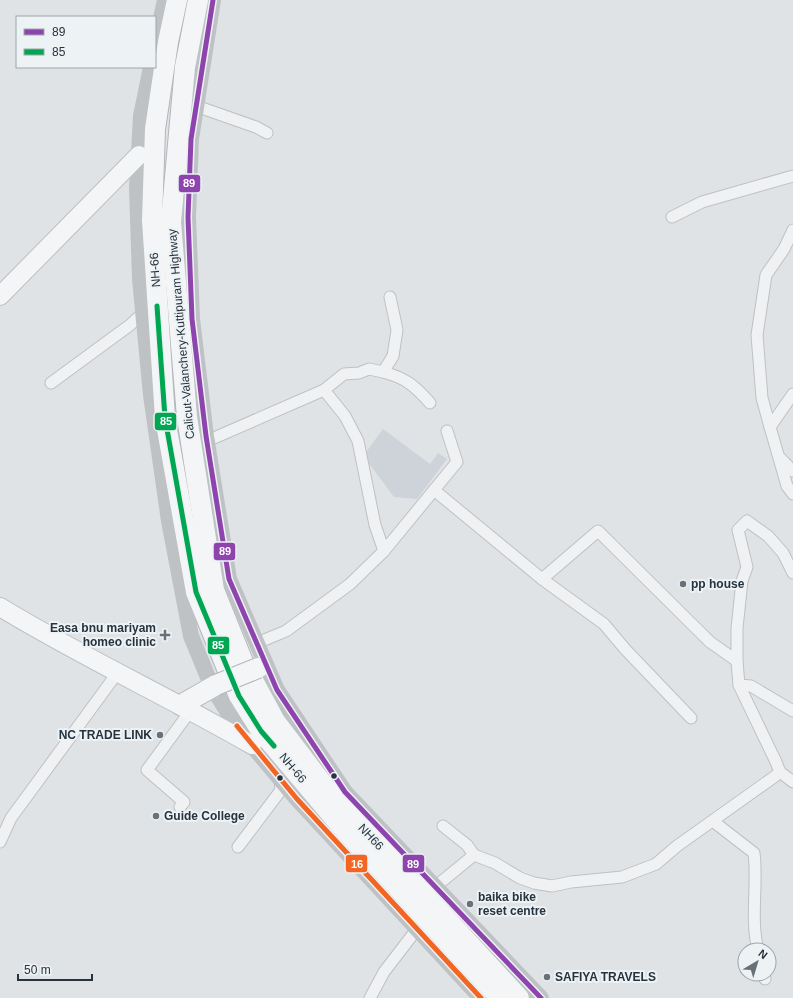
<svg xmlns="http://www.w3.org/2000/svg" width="793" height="998" font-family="Arial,sans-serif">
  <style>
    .built { fill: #ced3d9 }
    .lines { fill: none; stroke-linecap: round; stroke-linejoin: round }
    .street-casing { stroke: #bec1c4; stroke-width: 13 }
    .primary-casing { stroke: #bcc0c3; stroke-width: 20 }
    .highway-casing { stroke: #b2b6ba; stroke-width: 22 }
    .street { stroke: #eff1f2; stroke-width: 11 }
    .secondary { stroke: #bec2c5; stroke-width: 16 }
    .primary { stroke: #f4f5f6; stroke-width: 18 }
    .highway { stroke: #f4f5f6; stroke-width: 20 }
    .highway-bridge-casing { stroke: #b2b6ba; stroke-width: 22; stroke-linecap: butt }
    .highway-bridge { stroke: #f4f5f6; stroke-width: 20 }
    .bus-1-casing { stroke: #edf2f5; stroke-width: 8 }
    .bus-2-casing { stroke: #edf2f5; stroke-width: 8 }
    .bus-3-casing { stroke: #edf2f5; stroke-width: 8 }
    .bus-1 { stroke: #8e44ad; stroke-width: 5 }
    .bus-2 { stroke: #00a651; stroke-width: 5 }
    .bus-3 { stroke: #f26522; stroke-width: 5 }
    .poi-dot { fill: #687179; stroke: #edf2f5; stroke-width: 1.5 }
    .bus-dot { fill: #27333e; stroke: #edf2f5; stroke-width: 1.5 }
    .labels { text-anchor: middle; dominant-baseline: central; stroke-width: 4; stroke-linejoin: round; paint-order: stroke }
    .street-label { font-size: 12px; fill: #27333e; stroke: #edf2f5 }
    .poi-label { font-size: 12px; font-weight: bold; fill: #27333e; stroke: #edf2f5; text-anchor: start }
    .line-badge { stroke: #edf2f5; stroke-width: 1.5 }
    .badge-label { font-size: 11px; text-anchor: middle; font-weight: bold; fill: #fff }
  </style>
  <rect width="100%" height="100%" fill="#e0e3e6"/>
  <path class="built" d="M 383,429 L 430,464 L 438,453 L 447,459 L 417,499 L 394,497 L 371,466 L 361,459 Z"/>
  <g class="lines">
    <g class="street-casing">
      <g id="street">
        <path d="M 196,106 L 256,127 L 267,133"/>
        <path d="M 672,217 L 702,202 L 793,176"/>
        <path d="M 383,372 C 406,378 415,386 430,403"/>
        <path d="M 51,383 L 130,325 L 143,313"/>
        <path d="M 324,390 L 344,374 L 359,373 L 369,369 L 383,372 L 393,356 L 397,330 L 390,297"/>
        <path d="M 793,394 L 770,427 L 787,486 L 793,494"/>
        <path d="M 770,427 L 762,398 L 757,335 L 766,275 L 784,249 L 793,230"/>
        <path d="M 207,441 L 324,390 L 345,416 L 358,441 L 375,525 L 384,551"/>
        <path d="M 780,458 L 793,471"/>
        <path d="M 434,490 L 542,579 L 604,624 L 625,649 L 691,718"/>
        <path d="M 542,579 L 598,531 L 710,642 L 737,661"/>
        <path d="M 257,643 L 286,631 L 350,584 L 384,551 L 457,462 L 447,431"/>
        <path d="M 739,685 L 751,686 L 793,711"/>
        <path d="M 780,772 L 793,782"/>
        <path d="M 180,807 L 184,802 L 147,770 L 191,710"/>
        <path d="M 714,822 L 754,853 C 758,885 750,919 758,950"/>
        <path d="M 443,826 L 467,845 L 474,855"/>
        <path d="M 0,842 L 11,818 L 118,672"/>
        <path d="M 238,847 L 281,790 L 280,778"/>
        <path d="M 435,887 L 474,855 L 495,863 L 520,878 L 534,883 L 552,886 L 571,882 L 622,877 L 656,864 L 677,846 L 774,777 L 780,772 L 776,762 L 739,685 L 737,661 L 737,628 L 742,581 L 747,567 L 738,530 L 747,521 L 768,536 L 783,553 L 793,573"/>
        <path d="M 763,974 L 765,979"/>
        <path d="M 370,998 L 384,972 L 417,929"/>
      </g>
    </g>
    <g class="primary-casing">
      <g id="primary">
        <path d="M 0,296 L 139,155"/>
        <path d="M 0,607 C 82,657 169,697 252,745"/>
      </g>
    </g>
    <g class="highway-casing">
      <g id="highway">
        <path d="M 177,0 L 168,42 L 155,129 L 152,220 L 165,418 L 196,592 L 228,671 L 239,696 L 261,731 L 342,827 L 500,998"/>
        <path d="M 198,0 L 185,67 L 171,222 L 187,417 L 214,590 L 243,662 L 275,721 L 325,787 L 519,998"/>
        <path d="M 181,705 L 216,685"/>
      </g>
    </g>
    <use href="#street" class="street"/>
    <g class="secondary">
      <path d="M 213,0 L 191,139 L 188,217 L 192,319 L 206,436 L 229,579 L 277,690 L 345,792 L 541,998"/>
      <path d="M 155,46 L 165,0"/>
      <path d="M 151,67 L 141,116 L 137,187 L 140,279 L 151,395 L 169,521 L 191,636 L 212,687 L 239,730 L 297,799 L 481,998"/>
    </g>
    <use href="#primary" class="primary"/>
    <use href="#highway" class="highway"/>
    <g class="highway-bridge-casing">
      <path id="highway-bridge" d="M 216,685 L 258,668"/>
    </g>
    <use href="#highway-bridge" class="highway-bridge"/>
    <g class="bus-1-casing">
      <path id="bus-1" d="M 213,0 L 191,139 L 188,217 L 192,319 L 206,436 L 229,579 L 277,690 L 345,792 L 541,998"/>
    </g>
    <g class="bus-2-casing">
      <path id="bus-2" d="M 157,306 L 165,418 L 196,592 L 239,696 L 261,731 L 274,746"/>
    </g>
    <g class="bus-3-casing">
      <path id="bus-3" d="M 237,726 L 297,799 L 481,998"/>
    </g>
    <use href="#bus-1" class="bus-1"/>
    <use href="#bus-2" class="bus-2"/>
    <use href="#bus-3" class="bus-3"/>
  </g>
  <g class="poi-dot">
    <circle cx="683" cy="584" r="4"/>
    <path d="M163 629h4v4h4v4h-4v4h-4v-4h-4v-4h4z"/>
    <circle cx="160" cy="735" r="4"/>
    <circle cx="156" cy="816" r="4"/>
    <circle cx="470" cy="904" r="4"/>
    <circle cx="547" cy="977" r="4"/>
  </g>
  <g class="bus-dot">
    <circle cx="334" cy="776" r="3.5"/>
    <circle cx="280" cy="778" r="3.5"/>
  </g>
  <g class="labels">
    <g class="street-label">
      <text transform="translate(155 270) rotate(-94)">NH-66</text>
      <text transform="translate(181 334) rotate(-95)">Calicut-Valanchery-Kuttipuram Highway</text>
      <text transform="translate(293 768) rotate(50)">NH-66</text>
      <text transform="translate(371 837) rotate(47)">NH66</text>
    </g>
    <g class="poi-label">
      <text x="691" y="584">pp house</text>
      <text x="156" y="628" text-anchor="end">Easa bnu mariyam<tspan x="156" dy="14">homeo clinic</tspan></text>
      <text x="152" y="735" text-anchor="end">NC TRADE LINK</text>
      <text x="164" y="816">Guide College</text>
      <text x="478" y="897">baika bike<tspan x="478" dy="14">reset centre</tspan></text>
      <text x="555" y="977">SAFIYA TRAVELS</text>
    </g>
  </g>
  <g class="line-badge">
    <rect x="178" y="174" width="23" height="19" rx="4" fill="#8e44ad"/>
    <rect x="154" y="412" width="23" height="19" rx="4" fill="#00a651"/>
    <rect x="213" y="542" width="23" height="19" rx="4" fill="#8e44ad"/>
    <rect x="207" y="636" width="23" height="19" rx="4" fill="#00a651"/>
    <rect x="402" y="854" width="23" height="19" rx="4" fill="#8e44ad"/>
    <rect x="345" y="854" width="23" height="19" rx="4" fill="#f26522"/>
  </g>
  <g class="badge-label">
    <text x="189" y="187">89</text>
    <text x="166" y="425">85</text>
    <text x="225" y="555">89</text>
    <text x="218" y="649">85</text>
    <text x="413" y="868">89</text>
    <text x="357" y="868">16</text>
  </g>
  <rect x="16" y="16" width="140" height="52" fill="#edf2f5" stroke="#9ea6ac"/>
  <rect x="24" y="29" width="20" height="6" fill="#8e44ad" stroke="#9ea6ac"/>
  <text x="52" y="36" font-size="12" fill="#27333e">89</text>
  <rect x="24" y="49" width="20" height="6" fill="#00a651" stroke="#9ea6ac"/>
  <text x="52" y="56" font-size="12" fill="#27333e">85</text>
  <g transform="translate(757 962) rotate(38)"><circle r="19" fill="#edf2f5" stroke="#9ea6ac"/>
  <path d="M0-3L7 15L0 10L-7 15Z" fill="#687179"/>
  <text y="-6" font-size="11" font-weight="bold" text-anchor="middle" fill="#27333e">N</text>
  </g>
  <path d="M18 974v6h74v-6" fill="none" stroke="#27333e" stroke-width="2"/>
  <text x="24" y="974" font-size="12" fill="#27333e" stroke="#edf2f5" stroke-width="3" paint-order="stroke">50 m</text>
</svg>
